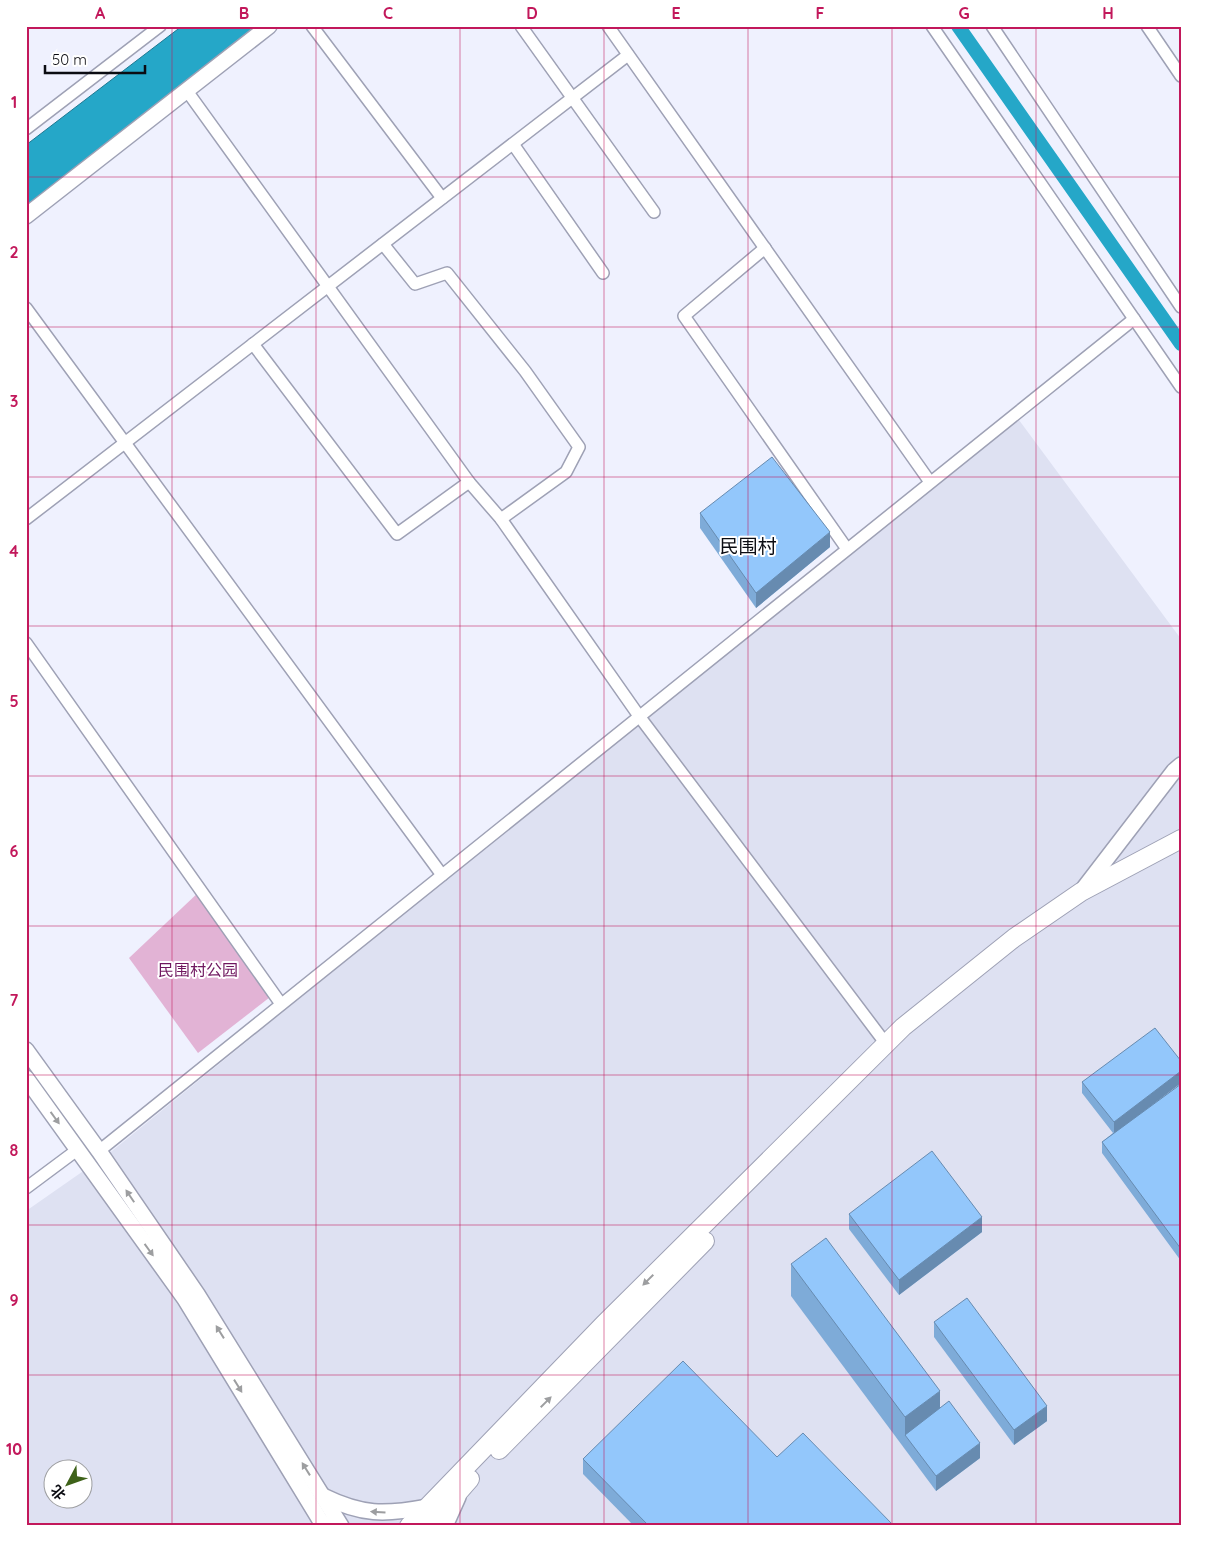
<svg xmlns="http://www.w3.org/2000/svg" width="1207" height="1552" font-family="Quicksand,'Noto Sans SC',sans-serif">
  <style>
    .built { fill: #dee1f2; fill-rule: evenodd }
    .green { fill: #e2b3d5 }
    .water { fill: #25a7c8; stroke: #1d7891 }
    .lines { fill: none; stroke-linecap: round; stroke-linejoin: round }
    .canal { stroke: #25a7c8; stroke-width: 14 }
    .street-casing { stroke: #9ea1b5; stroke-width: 14 }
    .secondary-casing { stroke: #9ea1b5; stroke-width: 18 }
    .primary-casing { stroke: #9ea1b5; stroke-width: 20 }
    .street { stroke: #fff; stroke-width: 11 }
    .secondary { stroke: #fff; stroke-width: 15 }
    .primary { stroke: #fff; stroke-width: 18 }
    .wall { fill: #7eabd8 }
    .shaded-wall { fill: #678bb0 }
    .building { fill: #93c7fb; stroke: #678bb0 }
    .oneway { fill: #9d9ea0 }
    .grid { fill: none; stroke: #c2185b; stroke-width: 1; stroke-opacity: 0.55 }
    .labels { text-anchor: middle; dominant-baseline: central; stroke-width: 4; stroke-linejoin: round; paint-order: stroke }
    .park-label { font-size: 16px; fill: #6f175f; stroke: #fff }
    .quarter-label { font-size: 19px; fill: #0b0c12; stroke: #fff }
    .neatline { fill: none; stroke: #c2185b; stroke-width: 2 }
    .grid-label { font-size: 16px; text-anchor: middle; font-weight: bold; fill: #c2185b }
  </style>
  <rect width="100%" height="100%" fill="#eff1fe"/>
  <path class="built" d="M 1016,416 L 1181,639 L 1181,1526 L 26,1526 L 26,1211 L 112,1151 ZM 52,1470 L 82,1470 L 82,1500 L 52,1500 Z"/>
  <path class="green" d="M 201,890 L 274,994 L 198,1053 L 129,958 Z"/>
  <path class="water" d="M 182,26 L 261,26 L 26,207 L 26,145 Z"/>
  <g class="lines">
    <path class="canal" d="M 958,26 L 1181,344"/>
    <g class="street-casing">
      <g id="street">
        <path d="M 312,26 L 442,198"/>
        <path d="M 521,26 L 654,212"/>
        <path d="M 608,26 L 930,482"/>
        <path d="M 932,26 L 1181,387"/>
        <path d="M 992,26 L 1181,307"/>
        <path d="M 1147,26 L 1181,76"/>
        <path d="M 187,91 L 469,482 L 501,519 L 639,716 L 886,1044"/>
        <path d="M 26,129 L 160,26"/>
        <path d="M 513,144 L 603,273"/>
        <path d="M 383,244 L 415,284 L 447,273 L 525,371 L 579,447 L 566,472 L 501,519"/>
        <path d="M 765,248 L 684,316 L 847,549"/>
        <path d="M 26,308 L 442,875"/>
        <path d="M 253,344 L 397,534 L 469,482"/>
        <path d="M 26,519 L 628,55"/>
        <path d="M 26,643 L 281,1004"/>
        <path d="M 99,1151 L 1134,319"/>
        <path d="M 26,1188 L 77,1150"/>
      </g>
    </g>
    <g class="secondary-casing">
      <g id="secondary">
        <path d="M 26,216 L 269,26"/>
        <path d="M 1081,892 L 1174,771 L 1181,765"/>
        <path d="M 26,1050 L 99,1151 L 197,1294 L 341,1526"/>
        <path d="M 26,1078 L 185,1299 L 320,1520 L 326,1526"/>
        <path d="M 323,1496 C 362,1515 384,1515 427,1507"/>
        <path d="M 445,1526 L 458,1497"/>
      </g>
    </g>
    <g class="primary-casing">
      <g id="primary">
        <path d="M 499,1450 L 705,1241"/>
        <path d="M 409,1526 L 604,1324 L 903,1027 L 1014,938 L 1081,892 L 1181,839"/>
        <path d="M 429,1526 L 470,1479"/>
      </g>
    </g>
    <use href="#street" class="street"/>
    <use href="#secondary" class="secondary"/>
    <use href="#primary" class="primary"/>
  </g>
  <g class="wall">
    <path d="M 700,513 L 830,547 L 756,608 L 700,528 Z"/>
    <path d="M 1181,1061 L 1181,1083 L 1139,1114 L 1181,1084 L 1181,1261 L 1102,1153 L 1102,1142 L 1113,1133 L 1082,1093 L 1082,1082 Z"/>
    <path d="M 849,1214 L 982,1232 L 899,1295 L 849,1229 Z"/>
    <path d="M 791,1264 L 940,1408 L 980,1458 L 936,1491 L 791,1296 Z"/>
    <path d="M 934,1322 L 1047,1421 L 1014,1445 L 934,1337 Z"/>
    <path d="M 777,1457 L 894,1526 L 634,1526 L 583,1474 L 583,1459 Z"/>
  </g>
  <g class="shaded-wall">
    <path d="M 830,532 L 830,547 L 756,608 L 756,593 Z"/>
    <path d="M 1181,1071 L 1181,1083 L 1114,1134 L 1114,1122 Z"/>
    <path d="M 982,1217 L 982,1232 L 899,1295 L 899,1280 Z"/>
    <path d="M 940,1391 L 940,1422 L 905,1435 L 905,1449 L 905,1417 Z"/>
    <path d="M 1047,1406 L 1047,1421 L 1014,1445 L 1014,1430 Z"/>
    <path d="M 980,1443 L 980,1458 L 936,1491 L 936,1476 Z"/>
  </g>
  <g class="building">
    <path d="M 772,457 L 830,532 L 756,593 L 700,513 Z"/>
    <path d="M 1155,1028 L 1181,1061 L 1181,1071 L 1114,1122 L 1082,1082 Z"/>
    <path d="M 1181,1084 L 1181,1249 L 1102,1142 Z"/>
    <path d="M 932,1151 L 982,1217 L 899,1280 L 849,1214 Z"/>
    <path d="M 826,1238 L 940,1391 L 905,1417 L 791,1264 Z"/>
    <path d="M 967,1298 L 1047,1406 L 1014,1430 L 934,1322 Z"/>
    <path d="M 683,1361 L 777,1457 L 803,1433 L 894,1526 L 649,1526 L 583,1459 Z"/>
    <path d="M 949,1401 L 980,1443 L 936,1476 L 905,1435 Z"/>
  </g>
  <defs><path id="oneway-solid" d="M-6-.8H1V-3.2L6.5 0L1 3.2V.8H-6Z" transform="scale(1.25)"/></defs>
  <g class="oneway">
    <use href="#oneway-solid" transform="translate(55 1118) rotate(54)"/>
    <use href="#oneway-solid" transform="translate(130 1196) rotate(-124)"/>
    <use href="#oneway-solid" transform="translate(149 1250) rotate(54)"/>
    <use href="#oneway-solid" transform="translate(648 1280) rotate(135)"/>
    <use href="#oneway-solid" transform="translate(220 1332) rotate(-122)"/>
    <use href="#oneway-solid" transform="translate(238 1386) rotate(58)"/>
    <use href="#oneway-solid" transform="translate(546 1402) rotate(-45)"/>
    <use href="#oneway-solid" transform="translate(306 1469) rotate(-122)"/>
    <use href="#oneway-solid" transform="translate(378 1512) rotate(-177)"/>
  </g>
  <path class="grid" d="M 172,26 L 172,1526M 316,26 L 316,1526M 460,26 L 460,1526M 604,26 L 604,1526M 748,26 L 748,1526M 892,26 L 892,1526M 1036,26 L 1036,1526M 26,177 L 1181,177M 26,327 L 1181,327M 26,477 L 1181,477M 26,626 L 1181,626M 26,776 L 1181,776M 26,926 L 1181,926M 26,1075 L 1181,1075M 26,1225 L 1181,1225M 26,1375 L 1181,1375"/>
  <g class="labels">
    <g class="park-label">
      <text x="198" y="970">民围村公园</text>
    </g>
    <g class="quarter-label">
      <text x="748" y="546">民围村</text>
    </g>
  </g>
  <rect width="1207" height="1552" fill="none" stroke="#ffffff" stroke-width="55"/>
  <g transform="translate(68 1484) rotate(229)"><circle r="24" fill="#ffffff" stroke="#9d9ea0"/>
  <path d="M0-4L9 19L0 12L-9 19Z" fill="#3e6219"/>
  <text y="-8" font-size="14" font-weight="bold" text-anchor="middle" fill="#0b0c12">北</text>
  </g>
  <path d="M45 65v8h100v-8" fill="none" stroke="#0b0c12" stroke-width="2.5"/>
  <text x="52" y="65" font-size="15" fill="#0b0c12" stroke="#ffffff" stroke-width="4" paint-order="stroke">50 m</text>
  <rect x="28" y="28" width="1152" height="1496" class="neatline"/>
  <g class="grid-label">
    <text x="100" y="19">A</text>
    <text x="244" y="19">B</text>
    <text x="388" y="19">C</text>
    <text x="532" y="19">D</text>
    <text x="676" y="19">E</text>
    <text x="820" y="19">F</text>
    <text x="964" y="19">G</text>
    <text x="1108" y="19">H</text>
    <text x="14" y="108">1</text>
    <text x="14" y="258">2</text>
    <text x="14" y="407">3</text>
    <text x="14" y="557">4</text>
    <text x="14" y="707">5</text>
    <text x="14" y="857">6</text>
    <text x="14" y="1006">7</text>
    <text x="14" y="1156">8</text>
    <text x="14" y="1306">9</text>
    <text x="14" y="1455">10</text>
  </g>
</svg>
